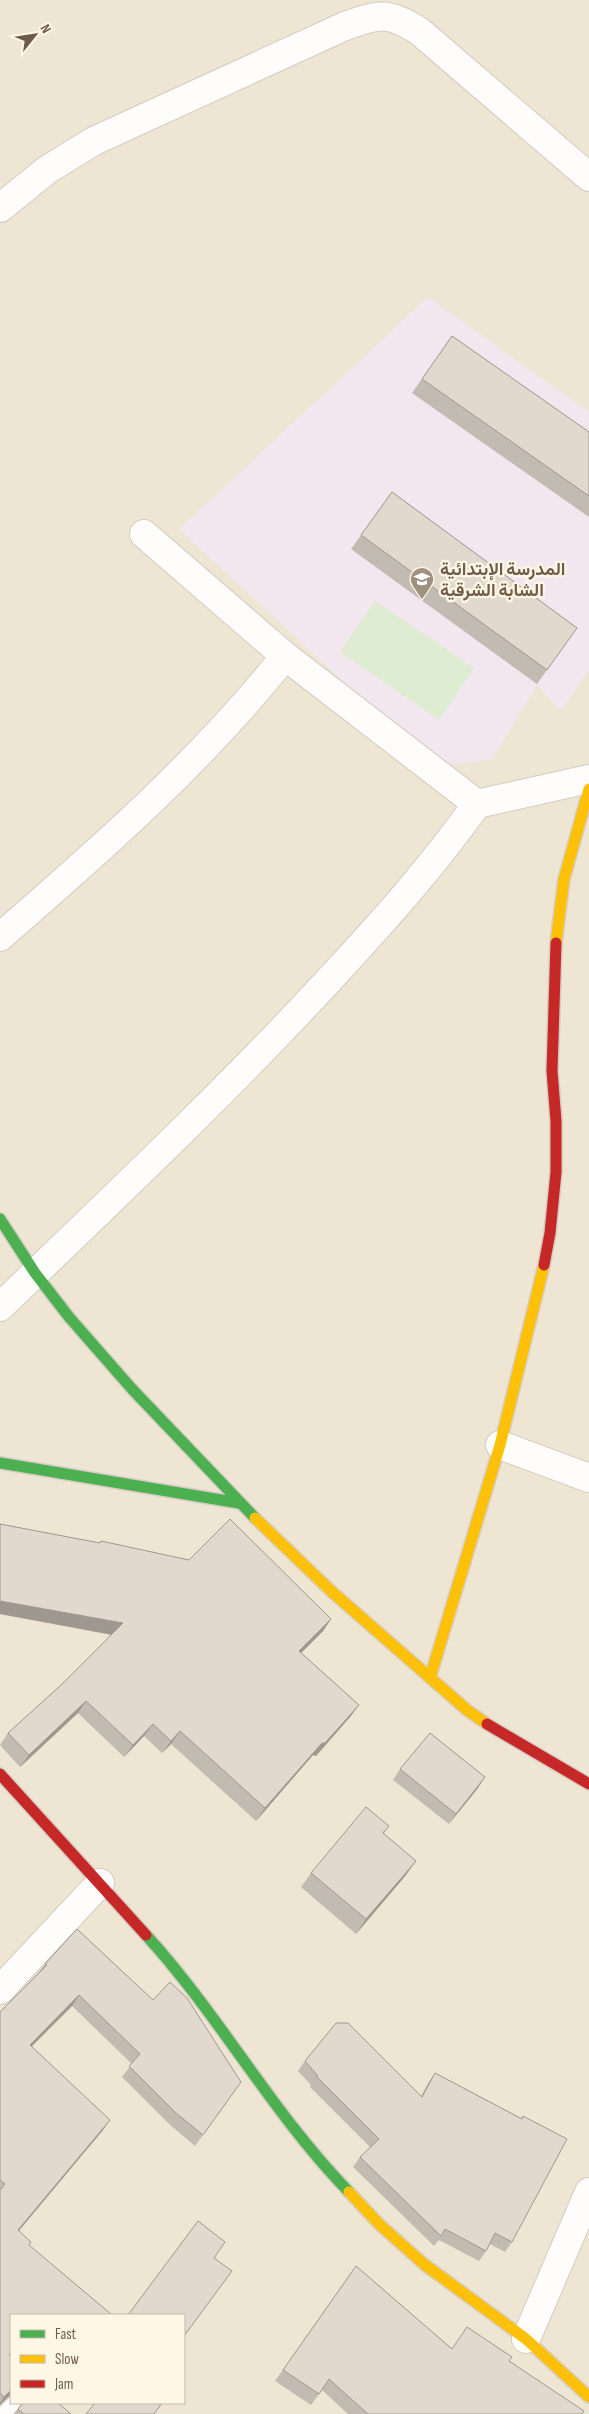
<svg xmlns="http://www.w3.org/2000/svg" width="589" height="2414" font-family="'Sofia Sans Condensed',Vazirmatn,sans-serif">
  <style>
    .residential { fill: #eee5d3; fill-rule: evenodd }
    .education { fill: #f2e6ef }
    .green { fill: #deecd1 }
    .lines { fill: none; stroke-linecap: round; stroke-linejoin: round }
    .lane-casing { stroke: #d3ccc2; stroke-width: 16 }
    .street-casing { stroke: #d3ccc2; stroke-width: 30 }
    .fast-casing { stroke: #d5cdc3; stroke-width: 14 }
    .slow-casing { stroke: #d5cdc3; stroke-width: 14 }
    .jam-casing { stroke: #d5cdc3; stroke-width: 14 }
    .lane { stroke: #fefdfb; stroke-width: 14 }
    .street { stroke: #fefdfb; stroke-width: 28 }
    .fast { stroke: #4caf50; stroke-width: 11 }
    .slow { stroke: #ffc107; stroke-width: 11 }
    .jam { stroke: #c62828; stroke-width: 11 }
    .wall { fill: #c2bbb1 }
    .shaded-wall { fill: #9e9890 }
    .building { fill: #e1d9ce; stroke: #9e9890 }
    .labels { text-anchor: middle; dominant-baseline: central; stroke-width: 4.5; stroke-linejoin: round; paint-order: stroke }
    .poi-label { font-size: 18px; font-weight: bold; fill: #705b49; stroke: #fef7e6; text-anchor: start }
  </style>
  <rect width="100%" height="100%" fill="#f5f1e6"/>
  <path class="residential" d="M 0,0 L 589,0 L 589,2414 L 0,2414 ZM 11,2315 L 184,2315 L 184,2403 L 11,2403 Z"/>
  <path class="education" d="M 428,297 L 589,412 L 589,670 L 561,712 L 537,685 L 492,760 L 434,766 L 179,529 Z"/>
  <path class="green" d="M 375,601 L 474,668 L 439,720 L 340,652 Z"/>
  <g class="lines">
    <g class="lane-casing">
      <path id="lane" d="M 3,2414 L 14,2403"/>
    </g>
    <g class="street-casing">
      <g id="street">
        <path d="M 0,208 L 47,170 L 94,141 L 345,26 C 378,14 388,11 419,31 L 589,177"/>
        <path d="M 144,534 L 285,656 L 477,804"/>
        <path d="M 0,937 C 100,850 202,761 285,656"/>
        <path d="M 0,1307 C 111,1200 224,1094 329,980 C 382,923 432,867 477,804 L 589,779"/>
        <path d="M 500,1445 L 589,1478"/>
        <path d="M 0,1990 L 100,1883"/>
        <path d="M 526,2339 L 589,2192"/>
      </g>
    </g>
    <g class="fast-casing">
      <g id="fast">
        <path d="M 0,1219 L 35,1273 L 69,1317 L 132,1389 L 255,1518"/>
        <path d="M 0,1463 L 239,1503"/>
        <path d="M 146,1935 C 220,2016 272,2113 349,2192"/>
      </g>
    </g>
    <g class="slow-casing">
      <g id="slow">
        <path d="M 556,943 L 564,879 L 589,789"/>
        <path d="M 255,1518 L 331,1591 L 467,1710 L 487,1724"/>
        <path d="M 430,1678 L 500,1445 L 544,1265"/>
        <path d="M 349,2192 L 380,2225 L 425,2265 L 526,2339 L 589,2397"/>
      </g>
    </g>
    <g class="jam-casing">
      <g id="jam">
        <path d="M 544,1265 L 550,1233 L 556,1172 L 556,1121 L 552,1071 L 556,943"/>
        <path d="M 487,1724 L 589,1784"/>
        <path d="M 0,1774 L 146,1935"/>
      </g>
    </g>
    <use href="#lane" class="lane"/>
    <use href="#street" class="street"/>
    <use href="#fast" class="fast"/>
    <use href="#slow" class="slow"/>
    <use href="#jam" class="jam"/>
  </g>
  <g class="wall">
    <path d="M 452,336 L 589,432 L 589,517 L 412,393 Z"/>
    <path d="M 392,492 L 577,628 L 537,684 L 351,549 Z"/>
    <path d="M 0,1524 L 99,1543 L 101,1541 L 331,1619 L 323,1631 L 301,1653 L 359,1705 L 350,1717 L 316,1756 L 313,1755 L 256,1821 L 171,1744 L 162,1753 L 144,1736 L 124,1757 L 78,1713 L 20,1767 L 0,1745 L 8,1733 L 60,1686 L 111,1635 L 0,1614 Z"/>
    <path d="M 400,1769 L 478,1788 L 449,1824 L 393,1780 Z"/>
    <path d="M 389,1826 L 384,1833 L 406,1875 L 356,1934 L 301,1887 L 311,1873 Z"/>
    <path d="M 45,1964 L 153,2000 L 241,2082 L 195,2146 L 168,2123 L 122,2077 L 132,2064 L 72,2006 L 31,2047 L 103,2130 L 19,2231 L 29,2245 L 112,2315 L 11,2315 L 11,2353 L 9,2356 L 11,2357 L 11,2396 L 8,2397 L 0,2405 L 0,2012 L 38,1973 Z"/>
    <path d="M 305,2061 L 421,2096 L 428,2083 L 435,2073 L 521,2118 L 523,2116 L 512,2242 L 505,2252 L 490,2244 L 486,2251 L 479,2261 L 439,2240 L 434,2246 L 353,2167 L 360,2157 L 370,2147 L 310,2087 L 311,2085 L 298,2071 Z"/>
    <path d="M 356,2266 L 452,2349 L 509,2361 L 582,2414 L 348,2414 L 322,2390 L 311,2405 L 275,2381 Z"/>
    <path d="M 22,2403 L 58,2403 L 71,2414 L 14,2414 Z"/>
  </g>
  <g class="shaded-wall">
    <path d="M 0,1601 L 123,1623 L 114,1635 L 0,1614 Z"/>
    <path d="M 331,1619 L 323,1631 L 290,1664 L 299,1651 Z"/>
    <path d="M 86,1701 L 78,1713 L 20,1767 L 29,1755 Z"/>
    <path d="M 359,1705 L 350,1717 L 316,1756 L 313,1755 L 256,1821 L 265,1808 L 322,1743 Z"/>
    <path d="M 153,1724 L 144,1736 L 124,1757 L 133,1745 Z"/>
    <path d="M 180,1731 L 171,1744 L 162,1753 L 171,1741 Z"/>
    <path d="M 485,1777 L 478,1788 L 449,1824 L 456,1814 Z"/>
    <path d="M 416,1861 L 406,1875 L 356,1934 L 366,1919 Z"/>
    <path d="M 79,1995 L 72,2006 L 22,2056 L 30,2045 Z"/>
    <path d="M 110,2120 L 103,2130 L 10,2241 L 18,2230 Z"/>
    <path d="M 11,2390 L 11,2396 L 8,2397 L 0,2405 L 0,2403 L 4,2397 Z"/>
  </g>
  <g class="building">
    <path d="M 452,336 L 589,432 L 589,496 L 422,379 Z"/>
    <path d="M 392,492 L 577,628 L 547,670 L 361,535 Z"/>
    <path d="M 230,1519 L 331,1619 L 299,1651 L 359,1705 L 325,1743 L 322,1743 L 265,1808 L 180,1731 L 171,1741 L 153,1724 L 133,1745 L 86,1701 L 29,1755 L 8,1733 L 60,1686 L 123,1623 L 0,1601 L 0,1524 L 100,1543 L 101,1541 L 189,1560 Z"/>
    <path d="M 430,1733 L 485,1777 L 456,1814 L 400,1769 Z"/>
    <path d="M 366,1807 L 389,1826 L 383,1833 L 416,1861 L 366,1919 L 311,1873 Z"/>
    <path d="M 77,1929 L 153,2000 L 170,1982 L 187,1998 L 241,2082 L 203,2135 L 176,2113 L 129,2066 L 140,2054 L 79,1995 L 30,2045 L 110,2120 L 18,2230 L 31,2242 L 29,2245 L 112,2315 L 42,2315 L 41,2314 L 40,2315 L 11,2315 L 11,2352 L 9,2355 L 11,2357 L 11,2390 L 4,2397 L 0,2393 L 0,2190 L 5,2184 L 0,2180 L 0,2012 L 47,1965 L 45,1964 Z"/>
    <path d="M 336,2023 L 348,2023 L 422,2097 L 435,2073 L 522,2119 L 523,2116 L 567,2139 L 512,2242 L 495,2233 L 486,2251 L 445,2229 L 441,2236 L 360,2157 L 379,2139 L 317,2077 L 318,2076 L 305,2061 Z"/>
    <path d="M 198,2221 L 225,2242 L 214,2258 L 232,2271 L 184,2336 L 184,2315 L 128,2315 Z"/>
    <path d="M 356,2266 L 452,2349 L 467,2327 L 512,2357 L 509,2361 L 584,2411 L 582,2414 L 368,2414 L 329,2379 L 319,2394 L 283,2370 Z"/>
    <path d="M 23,2403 L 58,2403 L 71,2414 L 24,2414 L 18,2409 Z"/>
    <path d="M 95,2403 L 162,2403 L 154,2414 L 86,2414 Z"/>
  </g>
  <defs>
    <g id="school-pin" transform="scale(1.25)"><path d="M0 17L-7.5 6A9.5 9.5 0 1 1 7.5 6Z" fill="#9f9080" stroke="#fef7e6"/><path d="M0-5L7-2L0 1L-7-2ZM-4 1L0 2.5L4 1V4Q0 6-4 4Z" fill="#fff"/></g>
  </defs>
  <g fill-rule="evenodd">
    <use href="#school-pin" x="422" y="579"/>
  </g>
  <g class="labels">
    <g class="poi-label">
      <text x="440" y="569">المدرسة الإبتدائية<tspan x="440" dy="21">الشابة الشرقية</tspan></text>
    </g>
  </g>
  <rect x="10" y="2314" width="175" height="90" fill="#fef7e6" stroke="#c5b9a7"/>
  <rect x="20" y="2330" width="25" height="8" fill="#4caf50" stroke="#c5b9a7"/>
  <text x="55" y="2339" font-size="15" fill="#705b49">Fast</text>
  <rect x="20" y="2355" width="25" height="8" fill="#ffc107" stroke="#c5b9a7"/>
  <text x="55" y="2364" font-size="15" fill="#705b49">Slow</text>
  <rect x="20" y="2380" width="25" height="8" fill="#c62828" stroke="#c5b9a7"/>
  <text x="55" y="2389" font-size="15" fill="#705b49">Jam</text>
  <g transform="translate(35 35) rotate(60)" stroke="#fef7e6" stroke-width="4" paint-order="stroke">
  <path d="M0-4L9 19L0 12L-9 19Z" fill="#705b49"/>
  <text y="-8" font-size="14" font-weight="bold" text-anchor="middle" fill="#705b49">N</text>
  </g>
</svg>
